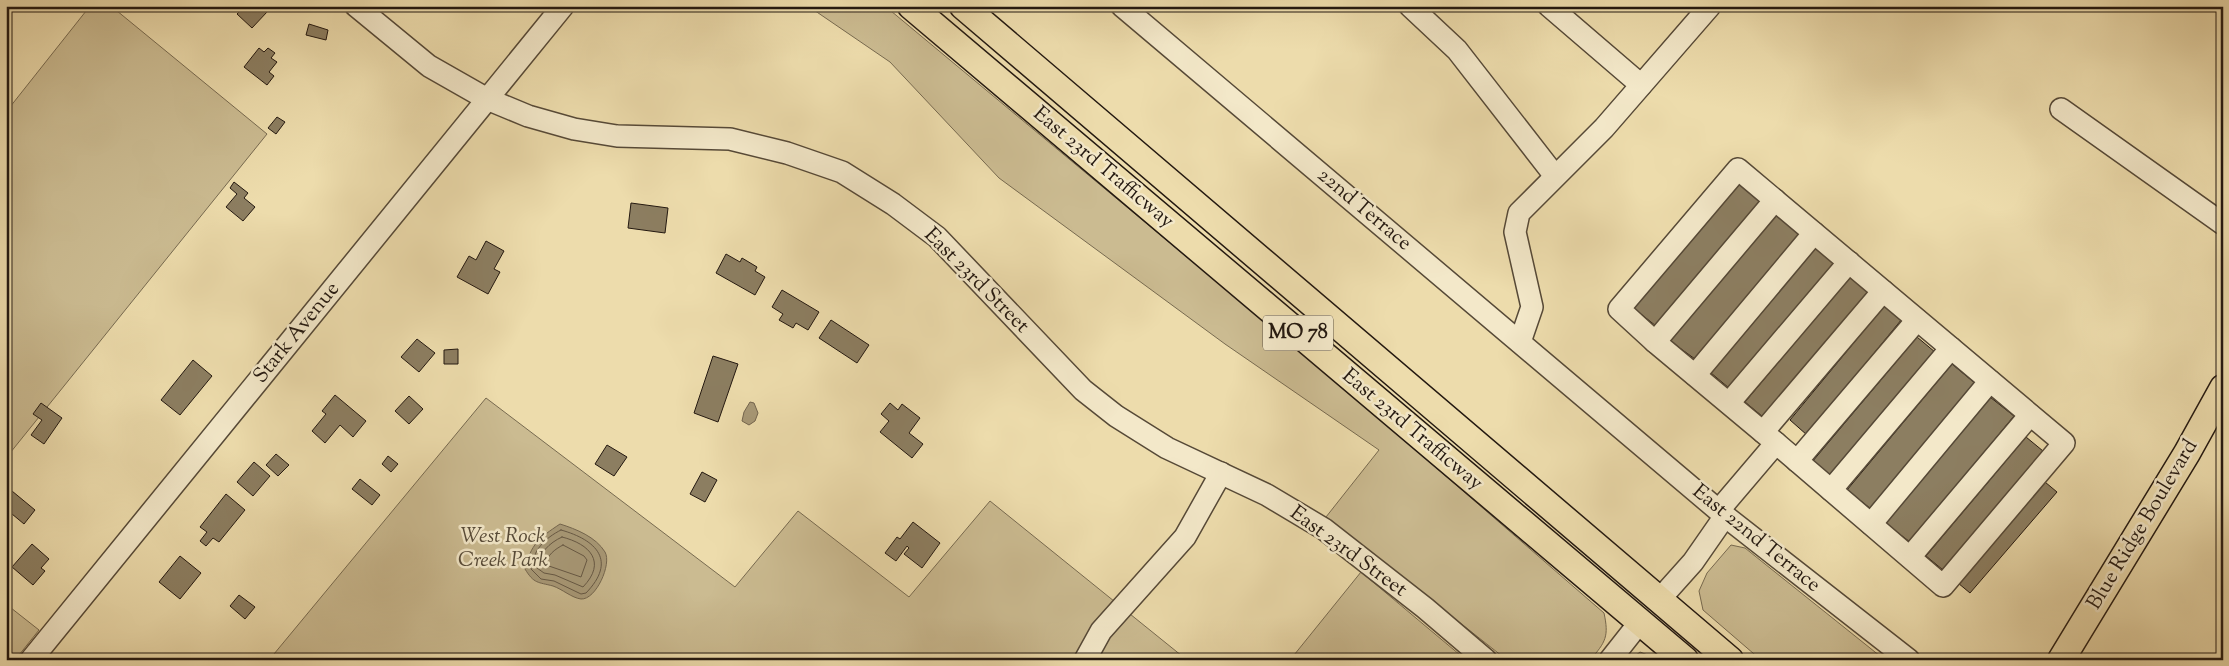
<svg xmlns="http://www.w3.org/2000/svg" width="2229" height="666" font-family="'Sorts Mill Goudy',serif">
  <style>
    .green { fill: #cbbb91; stroke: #776a50 }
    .water { fill: #a89977; stroke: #73654e }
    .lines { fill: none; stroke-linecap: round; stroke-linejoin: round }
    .shore { stroke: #665844; stroke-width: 1 }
    .building { fill: #8c7e61; stroke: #231810 }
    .minor-casing { stroke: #564937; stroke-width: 24 }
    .major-casing { stroke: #231810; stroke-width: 29 }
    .minor { stroke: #f3e8c9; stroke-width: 21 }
    .major { stroke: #eddcac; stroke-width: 26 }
    .labels { text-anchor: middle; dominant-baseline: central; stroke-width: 5; stroke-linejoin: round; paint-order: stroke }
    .shield { fill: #f3e8c9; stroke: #615648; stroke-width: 1 }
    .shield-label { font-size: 20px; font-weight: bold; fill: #231810 }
    .street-label { font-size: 21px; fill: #231810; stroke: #f3e8c9 }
    .park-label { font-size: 21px; font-style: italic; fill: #554937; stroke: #f3e8c9 }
  </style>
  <rect width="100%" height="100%" fill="#eddcac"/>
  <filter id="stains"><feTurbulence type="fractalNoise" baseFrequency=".004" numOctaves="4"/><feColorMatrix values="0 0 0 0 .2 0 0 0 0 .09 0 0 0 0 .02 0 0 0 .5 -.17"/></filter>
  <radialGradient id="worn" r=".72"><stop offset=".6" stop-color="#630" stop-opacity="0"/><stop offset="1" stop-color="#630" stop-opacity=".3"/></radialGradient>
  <g class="green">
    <path d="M 90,6 L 111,6 L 267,134 L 6,458 L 6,112 Z"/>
    <path d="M 808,6 L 885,6 L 1336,381 L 1604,613 C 1609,636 1606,642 1590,660 L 1507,660 L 1326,517 L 1379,450 L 1225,344 L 999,178 L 890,62 Z"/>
    <path d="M 486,398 L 735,587 L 798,511 L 909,597 L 990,501 L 1187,660 L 269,660 Z"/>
    <path d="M 1731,545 L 1745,548 L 1885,660 L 1761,660 L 1703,610 L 1699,591 L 1707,573 Z"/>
    <path d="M 1361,572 L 1466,660 L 1290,660 Z"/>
    <path d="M 6,604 L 39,630 L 15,660 L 6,660 Z"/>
    <path d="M 1640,652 L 1658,659 L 1659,660 L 1630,660 Z"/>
  </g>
  <g class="water">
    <path d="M 750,402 L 754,403 L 758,413 L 755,421 L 749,425 L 742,421 L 744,412 Z"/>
    <path d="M 560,524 C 576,529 596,537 605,552 C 612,564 596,600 581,599 C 572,598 562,589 553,586 C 538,582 534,584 525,569 C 531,544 539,538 560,524 Z"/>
  </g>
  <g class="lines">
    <g class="shore">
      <path d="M 561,530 C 597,540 617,561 586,593 L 581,594 L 554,581 L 541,579 L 531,569 C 533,550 545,538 561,530 Z"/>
      <path d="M 562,537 C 590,544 607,562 583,587 L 555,575 L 544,573 L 537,568 C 539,553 549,543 562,537 Z"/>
      <path d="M 563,545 L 584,556 L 587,560 L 581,577 L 546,565 C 546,556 555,549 563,545 Z"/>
    </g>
  </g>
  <g class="building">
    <path d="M 245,6 L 261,6 L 267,12 L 252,28 L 237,14 Z"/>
    <path d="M 309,24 L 328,30 L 326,40 L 306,35 Z"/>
    <path d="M 259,48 L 264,52 L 268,48 L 275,53 L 271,58 L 277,62 L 269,72 L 274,76 L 267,85 L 244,67 Z"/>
    <path d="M 277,117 L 285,122 L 276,134 L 268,128 Z"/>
    <path d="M 1737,181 L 1761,201 L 1656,326 L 1632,307 Z"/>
    <path d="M 234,182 L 248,193 L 244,198 L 255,207 L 243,221 L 226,207 L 237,194 L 230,188 Z"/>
    <path d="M 631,203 L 668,208 L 665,233 L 628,228 Z"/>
    <path d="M 1776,215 L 1799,234 L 1695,359 L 1670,341 Z"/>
    <path d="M 486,241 L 504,251 L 494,269 L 500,272 L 488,294 L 457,277 L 469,256 L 476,260 Z"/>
    <path d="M 1816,248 L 1834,263 L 1729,388 L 1711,373 Z"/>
    <path d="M 726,254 L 740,262 L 742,258 L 757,267 L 755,271 L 765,277 L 755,295 L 716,273 Z"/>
    <path d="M 1850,277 L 1869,293 L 1763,417 L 1745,402 Z"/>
    <path d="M 782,290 L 819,312 L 808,330 L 796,323 L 793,328 L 779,320 L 783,314 L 772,307 Z"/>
    <path d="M 1885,305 L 1902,319 L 1807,435 L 1790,420 Z"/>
    <path d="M 831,320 L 869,345 L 857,363 L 819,338 Z"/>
    <path d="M 1917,337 L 1935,352 L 1830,477 L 1812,462 Z"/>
    <path d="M 417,339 L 435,353 L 419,372 L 401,357 Z"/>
    <path d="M 458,349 L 458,364 L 444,364 L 444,350 Z"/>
    <path d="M 713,356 L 738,364 L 718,422 L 694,413 Z"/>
    <path d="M 193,360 L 212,376 L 180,415 L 161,400 Z"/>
    <path d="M 1952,364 L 1976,384 L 1871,509 L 1847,490 Z"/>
    <path d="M 335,395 L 366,421 L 353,437 L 340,425 L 325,443 L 312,431 L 326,414 L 322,411 Z"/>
    <path d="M 409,396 L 423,409 L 409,424 L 395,411 Z"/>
    <path d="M 1990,397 L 2014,416 L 1910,542 L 1885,523 Z"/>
    <path d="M 41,403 L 62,418 L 44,444 L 31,435 L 42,420 L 33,414 Z"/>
    <path d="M 890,403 L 898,410 L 902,404 L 920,418 L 909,433 L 923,444 L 912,458 L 880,432 L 889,421 L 881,414 Z"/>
    <path d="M 2026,437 L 2043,451 L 1943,570 L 1926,556 Z"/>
    <path d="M 607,445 L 627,457 L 614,476 L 595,464 Z"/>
    <path d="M 276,454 L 289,465 L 278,476 L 266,465 Z"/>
    <path d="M 388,456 L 398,464 L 391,472 L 382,464 Z"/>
    <path d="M 254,462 L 270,476 L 253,496 L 237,482 Z"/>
    <path d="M 702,472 L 717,480 L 705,502 L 690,494 Z"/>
    <path d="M 360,479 L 380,495 L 372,505 L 352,489 Z"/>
    <path d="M 2045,482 L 2057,492 L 1970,593 L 1958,583 Z"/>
    <path d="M 12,491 L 35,510 L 24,524 L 6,509 L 6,498 Z"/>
    <path d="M 226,494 L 245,510 L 219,542 L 213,538 L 206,546 L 200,541 L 207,532 L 200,527 Z"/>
    <path d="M 913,522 L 940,543 L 922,568 L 904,554 L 909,548 L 907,546 L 896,561 L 885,553 L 897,537 L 900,539 Z"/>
    <path d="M 32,544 L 49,559 L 41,568 L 45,571 L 33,585 L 12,567 Z"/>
    <path d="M 180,556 L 201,573 L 180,599 L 159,582 Z"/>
    <path d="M 239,595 L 255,607 L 245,619 L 230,606 Z"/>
  </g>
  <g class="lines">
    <g class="minor-casing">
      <g id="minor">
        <path d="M 356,6 L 429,66 L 487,99 L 528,116 L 574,129 L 617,136 L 730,139 L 787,153 L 842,172 L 893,204 L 937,237 L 1083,390 L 1116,416 L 1167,448 L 1267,495 L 1324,529 L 1425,608 L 1486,660"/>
        <path d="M 1122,6 L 1725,516 L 1909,660"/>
        <path d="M 1410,6 L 1457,50 L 1555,176"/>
        <path d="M 1549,6 L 1641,85"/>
        <path d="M 2061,109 L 2223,224"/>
        <path d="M 1775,200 L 1655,342 L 1776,443"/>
        <path d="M 1520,342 L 1532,307 L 1515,232 L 1519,213 L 1604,128 L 1710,6"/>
        <path d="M 1655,342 L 1619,309 L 1738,169 L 2064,443 L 1943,586 L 1776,443 L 1719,510"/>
        <path d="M 1695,375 L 1814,233"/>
        <path d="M 1729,403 L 1849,262"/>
        <path d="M 1763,432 L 1883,291"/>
        <path d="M 1797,461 L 1917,320"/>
        <path d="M 1831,490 L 1951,348"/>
        <path d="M 1871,524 L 1990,381"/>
        <path d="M 1910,557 L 2030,415"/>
        <path d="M 1659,600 L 1693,562 L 1725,516"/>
        <path d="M 31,660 L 563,6"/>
        <path d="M 1085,660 L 1101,631 L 1185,537 L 1221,473"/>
        <path d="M 1610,660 L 1640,622"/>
      </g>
    </g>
    <g class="major-casing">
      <g id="major">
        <path d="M 911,6 L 1685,660"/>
        <path d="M 963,6 L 1730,660"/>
        <path d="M 2061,660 L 2187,453 L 2223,388"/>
      </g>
    </g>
    <use href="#minor" class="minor"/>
    <use href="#major" class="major"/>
  </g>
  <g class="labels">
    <rect class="shield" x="1263" y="315.5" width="70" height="35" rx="4"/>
    <g class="shield-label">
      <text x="1298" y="333">MO 78</text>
    </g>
    <g class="street-label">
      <text transform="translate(1103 168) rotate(40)">East 23rd Trafficway</text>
      <text transform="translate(1364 210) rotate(40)">22nd Terrace</text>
      <text transform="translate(976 281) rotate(45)">East 23rd Street</text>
      <text transform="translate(297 333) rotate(-51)">Stark Avenue</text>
      <text transform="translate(1412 430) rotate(40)">East 23rd Trafficway</text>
      <text transform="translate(2143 525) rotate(-59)">Blue Ridge Boulevard</text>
      <text transform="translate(1756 539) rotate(39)">East 22nd Terrace</text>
      <text transform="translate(1348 552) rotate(36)">East 23rd Street</text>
    </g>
    <g class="park-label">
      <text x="503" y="537">West Rock<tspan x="503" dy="24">Creek Park</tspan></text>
    </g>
  </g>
  <rect width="2229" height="666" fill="none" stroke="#eddcac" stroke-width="25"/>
  <rect x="8" y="8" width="2214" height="651" fill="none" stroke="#231810" stroke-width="2.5"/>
  <rect x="12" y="12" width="2204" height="641" fill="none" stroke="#231810"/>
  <rect width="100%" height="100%" filter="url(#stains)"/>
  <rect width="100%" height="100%" fill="url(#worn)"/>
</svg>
